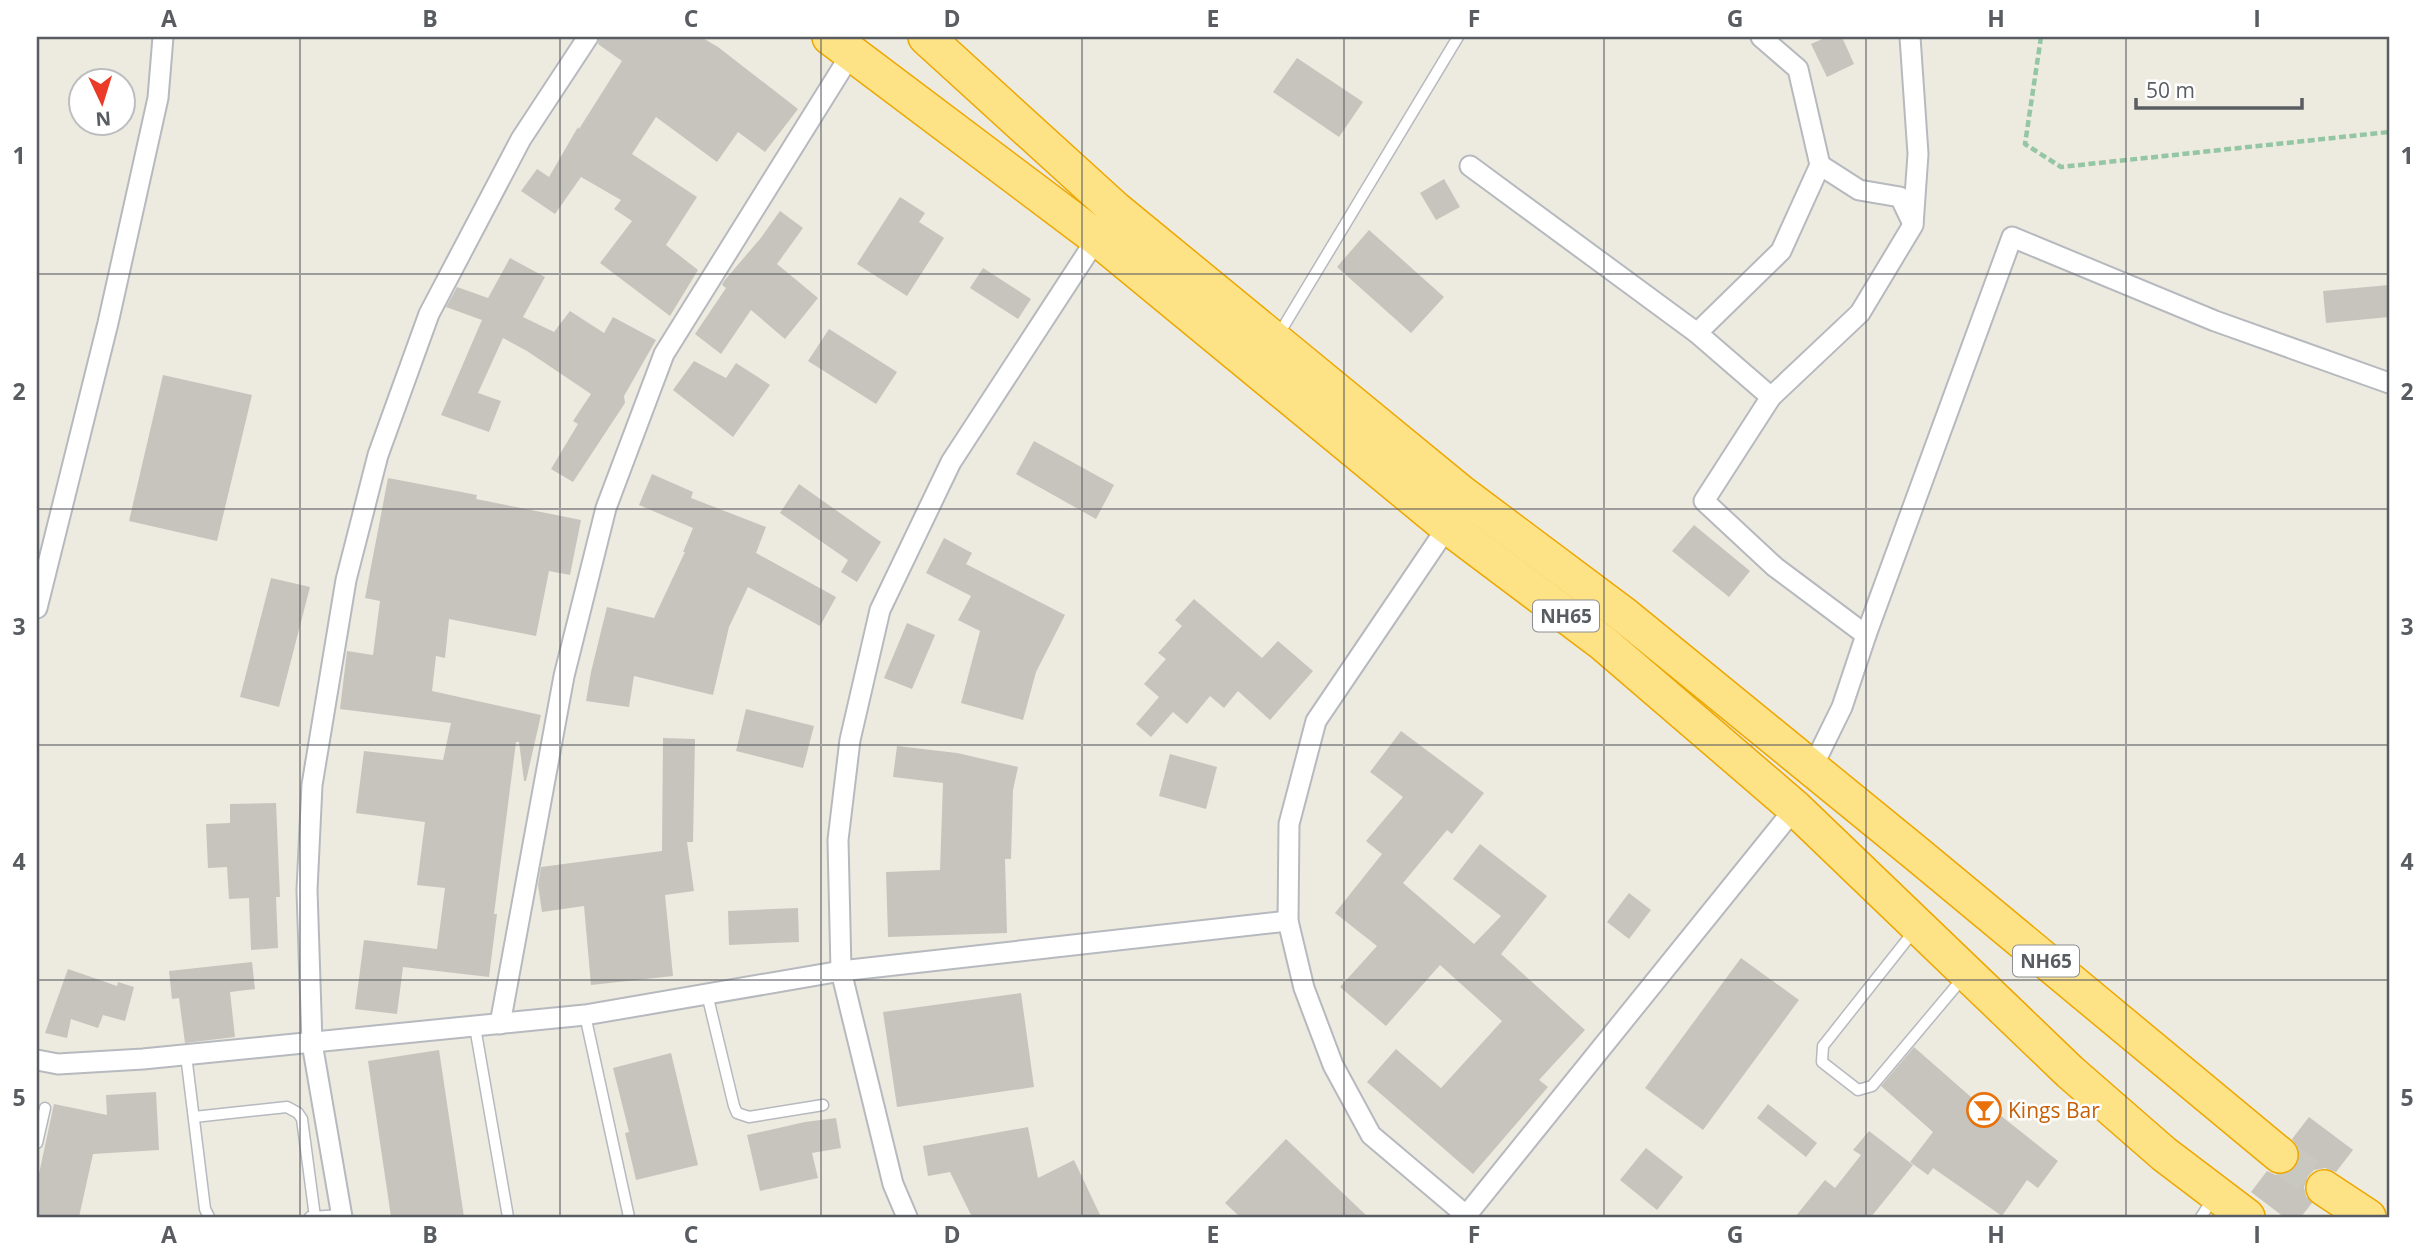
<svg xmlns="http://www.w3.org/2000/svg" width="2426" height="1254" font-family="'Open Sans',sans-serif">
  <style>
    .building { fill: #c7c4be }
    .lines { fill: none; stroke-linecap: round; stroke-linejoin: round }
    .highway-tunnel { stroke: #c8c7c0; stroke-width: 35; stroke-dasharray: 35 18; stroke-linecap: butt }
    .lane-casing { stroke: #b6b9be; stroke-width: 13 }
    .street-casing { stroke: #b6b9be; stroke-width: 23 }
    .highway-casing { stroke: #eda700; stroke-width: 38 }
    .path { stroke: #95c6a4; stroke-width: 4.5; stroke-dasharray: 7 3.5; stroke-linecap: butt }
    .lane { stroke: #fff; stroke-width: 10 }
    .street { stroke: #fff; stroke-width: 19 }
    .highway { stroke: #fee286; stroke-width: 35 }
    .grid { fill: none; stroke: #595d62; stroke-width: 2; stroke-opacity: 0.55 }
    .labels { text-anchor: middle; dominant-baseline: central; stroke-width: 5; stroke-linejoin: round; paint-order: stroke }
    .shield { fill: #fff; stroke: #8b8e91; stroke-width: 2 }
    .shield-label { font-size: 19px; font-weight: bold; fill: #595d62 }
    .food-label { font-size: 21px; fill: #c56008; stroke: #fff; text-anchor: start }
    .neatline { fill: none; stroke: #595d62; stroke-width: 2.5 }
    .grid-label { font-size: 23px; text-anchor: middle; font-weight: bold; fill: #595d62 }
  </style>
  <rect width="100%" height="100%" fill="#edeae0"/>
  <g class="building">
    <path d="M 600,37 L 701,37 L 718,47 L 798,109 L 765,152 L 738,132 L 717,162 L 656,117 L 632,154 L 697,197 L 666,245 L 698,270 L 670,316 L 600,263 L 632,221 L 614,209 L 621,200 L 581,177 L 555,214 L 521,191 L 537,169 L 549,177 L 578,127 L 579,129 L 622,61 L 598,44 Z"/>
    <path d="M 1827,37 L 1842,37 L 1854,64 L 1827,77 L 1811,44 Z"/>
    <path d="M 1297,58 L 1363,102 L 1339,137 L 1273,92 Z"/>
    <path d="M 1444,179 L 1460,207 L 1436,220 L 1420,193 Z"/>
    <path d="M 900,197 L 925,213 L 919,222 L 944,238 L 907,296 L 857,264 Z"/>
    <path d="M 780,211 L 803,228 L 777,264 L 818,298 L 785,339 L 751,310 L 721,354 L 695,334 L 726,288 L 722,285 L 724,281 L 760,239 Z"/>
    <path d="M 1369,230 L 1444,297 L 1411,333 L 1337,267 Z"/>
    <path d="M 510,258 L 545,277 L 523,317 L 554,332 L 570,311 L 604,333 L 613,317 L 656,340 L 624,396 L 625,403 L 573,482 L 551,469 L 578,424 L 573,421 L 591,394 L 527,351 L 503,338 L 478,393 L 501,401 L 489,432 L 441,415 L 482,320 L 446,307 L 457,287 L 488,298 Z"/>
    <path d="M 983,268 L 1031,299 L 1018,319 L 970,288 Z"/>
    <path d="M 2389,285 L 2389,317 L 2326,323 L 2323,291 Z"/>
    <path d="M 829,329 L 897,372 L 876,404 L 808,361 Z"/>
    <path d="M 694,361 L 726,378 L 736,363 L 770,385 L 733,437 L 673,390 Z"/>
    <path d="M 163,375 L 252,395 L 217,541 L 129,521 Z"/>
    <path d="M 1034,441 L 1114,485 L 1096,519 L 1016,474 Z"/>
    <path d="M 652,474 L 693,492 L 691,498 L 766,527 L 756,553 L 836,597 L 820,626 L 748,587 L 729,627 L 713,695 L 634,676 L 629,707 L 586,701 L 591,672 L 607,607 L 654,618 L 685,552 L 683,552 L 693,528 L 639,505 Z"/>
    <path d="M 388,478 L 477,495 L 476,499 L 581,520 L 570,575 L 549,571 L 536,636 L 449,619 L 445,658 L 436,656 L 432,691 L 541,715 L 526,781 L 524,781 L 519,742 L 516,742 L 494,914 L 497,914 L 489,977 L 403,967 L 397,1014 L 355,1009 L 364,940 L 437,949 L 445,888 L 417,885 L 425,822 L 356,813 L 364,751 L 443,760 L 451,723 L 340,709 L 347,651 L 373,655 L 380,601 L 365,598 Z"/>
    <path d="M 799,484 L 881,542 L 857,582 L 841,572 L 848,560 L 780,513 Z"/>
    <path d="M 1694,525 L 1750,571 L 1729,597 L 1672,551 Z"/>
    <path d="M 944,538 L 972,553 L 966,564 L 1065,615 L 1036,672 L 1023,720 L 961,703 L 980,631 L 958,620 L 971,596 L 926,573 Z"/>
    <path d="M 271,578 L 310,587 L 279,707 L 240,697 Z"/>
    <path d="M 1194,599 L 1262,658 L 1278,641 L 1313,671 L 1270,720 L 1238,691 L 1224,708 L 1210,696 L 1187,724 L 1173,712 L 1151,737 L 1136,724 L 1159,697 L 1144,684 L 1166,659 L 1158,653 L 1182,626 L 1175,620 Z"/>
    <path d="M 907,623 L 935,635 L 912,689 L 884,678 Z"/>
    <path d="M 746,709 L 814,726 L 803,768 L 736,751 Z"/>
    <path d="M 1401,731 L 1484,793 L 1452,834 L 1447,830 L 1403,883 L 1474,944 L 1501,916 L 1453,879 L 1480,844 L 1547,896 L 1501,954 L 1585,1030 L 1539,1080 L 1548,1087 L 1473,1174 L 1367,1082 L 1396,1049 L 1441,1088 L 1502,1021 L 1440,965 L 1386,1026 L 1340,987 L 1377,946 L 1335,913 L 1382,854 L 1366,841 L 1403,797 L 1370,772 Z"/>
    <path d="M 663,738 L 695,739 L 693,842 L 687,842 L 694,891 L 665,895 L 673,976 L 591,985 L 584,906 L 542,912 L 538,885 L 541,867 L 662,851 Z"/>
    <path d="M 897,746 L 957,753 L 1018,767 L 1013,790 L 1011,859 L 1005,859 L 1007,933 L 888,937 L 886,872 L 940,870 L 943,783 L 893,777 Z"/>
    <path d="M 1170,754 L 1217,767 L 1206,809 L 1159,796 Z"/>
    <path d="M 276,803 L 280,897 L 276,897 L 278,948 L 251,950 L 249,898 L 229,899 L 227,867 L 208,868 L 206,824 L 230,823 L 230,804 Z"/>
    <path d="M 1629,893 L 1651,910 L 1629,939 L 1607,922 Z"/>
    <path d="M 798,908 L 799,942 L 729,945 L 728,911 Z"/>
    <path d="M 1741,958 L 1799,1000 L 1703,1130 L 1645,1088 Z"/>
    <path d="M 252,962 L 255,989 L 230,992 L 235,1037 L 185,1043 L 179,998 L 172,999 L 169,971 Z"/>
    <path d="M 68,969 L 117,986 L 118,982 L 134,987 L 125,1021 L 103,1015 L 98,1028 L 71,1019 L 67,1038 L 45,1033 Z"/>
    <path d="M 1021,993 L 1034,1087 L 897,1107 L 883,1012 Z"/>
    <path d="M 1914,1047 L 1988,1112 L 1991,1108 L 2058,1161 L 2038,1188 L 2027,1180 L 2002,1216 L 1933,1168 L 1928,1175 L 1910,1162 L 1933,1132 L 1881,1086 Z"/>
    <path d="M 439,1050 L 464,1217 L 391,1217 L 368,1061 Z"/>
    <path d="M 671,1053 L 698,1165 L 636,1180 L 625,1133 L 629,1132 L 613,1068 Z"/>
    <path d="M 156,1092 L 159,1150 L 93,1154 L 79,1217 L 37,1217 L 37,1183 L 54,1104 L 107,1115 L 106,1095 Z"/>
    <path d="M 1768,1104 L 1817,1143 L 1806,1157 L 1757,1118 Z"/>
    <path d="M 2309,1117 L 2353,1150 L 2336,1172 L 2325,1168 L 2314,1170 L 2308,1176 L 2304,1187 L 2306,1196 L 2312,1203 L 2301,1217 L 2284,1217 L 2251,1192 L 2267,1171 L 2276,1175 L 2286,1174 L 2296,1167 L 2300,1158 L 2299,1149 L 2292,1139 Z"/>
    <path d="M 836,1118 L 841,1148 L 812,1153 L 818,1178 L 760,1191 L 747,1135 L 805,1122 Z"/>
    <path d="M 1028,1127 L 1038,1178 L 1074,1160 L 1101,1217 L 972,1217 L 950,1172 L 928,1176 L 923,1146 Z"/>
    <path d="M 1869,1131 L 1913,1165 L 1871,1217 L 1795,1217 L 1825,1180 L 1835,1188 L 1861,1155 L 1853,1150 Z"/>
    <path d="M 1286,1139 L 1368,1217 L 1240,1217 L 1225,1203 Z"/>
    <path d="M 1646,1148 L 1683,1177 L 1657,1210 L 1620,1180 Z"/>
  </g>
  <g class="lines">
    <path class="highway-tunnel" d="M 2280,1155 L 2324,1188"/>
    <g class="lane-casing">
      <g id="lane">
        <path d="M 1279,334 L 1458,37"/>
        <path d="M 1914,931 L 1823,1046 L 1822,1062 L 1858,1090 L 1872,1086 L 1962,979"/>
        <path d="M 707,994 L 734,1106 L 737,1113 L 749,1117 L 823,1105"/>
        <path d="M 585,1015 L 629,1217"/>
        <path d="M 475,1027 L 508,1217"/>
        <path d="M 186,1055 L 205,1209 L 209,1217"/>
        <path d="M 194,1117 L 287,1107 L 298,1113 L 302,1119 L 315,1217"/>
        <path d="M 37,1143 L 45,1108"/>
        <path d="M 310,1217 L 342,1215"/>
        <path d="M 2201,1217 L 2214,1197"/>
      </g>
    </g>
    <g class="street-casing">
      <g id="street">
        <path d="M 1820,165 L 1859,190 L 1900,197 L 1913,224"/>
        <path d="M 1470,166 L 1697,333 L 1771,397 L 1704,501 L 1775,567 L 1866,635"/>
        <path d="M 1697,333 L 1781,251 L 1820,165 L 1798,69 L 1761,37"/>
        <path d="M 1771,397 L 1860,313 L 1913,225 L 1918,154 L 1910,37"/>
        <path d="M 1448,526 L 1316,721 L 1289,824 L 1288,921 L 1304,988 L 1333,1065 L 1371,1135 L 1468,1217"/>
        <path d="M 37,608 L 108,323 L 158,98 L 163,37"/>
        <path d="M 1812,768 L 1842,707 L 1866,635 L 2012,237 L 2215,321 L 2389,383"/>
        <path d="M 500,1024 L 564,676 L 606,508 L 664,354 L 851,54"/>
        <path d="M 37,1060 L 58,1064 L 143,1059 L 585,1015 L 841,971 L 1288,921"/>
        <path d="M 342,1217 L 312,1043 L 307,890 L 312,785 L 346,580 L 378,455 L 429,314 L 521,139 L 588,37"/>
        <path d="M 907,1217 L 893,1184 L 841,971 L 838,840 L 850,740 L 880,610 L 951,462 L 1097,238"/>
        <path d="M 1465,1217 L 1795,808"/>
      </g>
    </g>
    <g class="highway-casing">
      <g id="highway">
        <path d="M 830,37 L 1097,238 L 1442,522 L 1603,643 L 1795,808 L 2070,1072 L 2164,1154 L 2247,1217"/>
        <path d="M 926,37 L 1115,209 L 1461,493 L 1624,615 L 1917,854 L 2280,1155"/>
        <path d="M 2324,1188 L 2368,1217"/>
      </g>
    </g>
    <path class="path" d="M 2041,37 L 2025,144 L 2061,167 L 2389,132"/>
    <use href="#lane" class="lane"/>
    <use href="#street" class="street"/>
    <use href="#highway" class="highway"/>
  </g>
  <path class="grid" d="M 300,37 L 300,1217M 560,37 L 560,1217M 821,37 L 821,1217M 1082,37 L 1082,1217M 1344,37 L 1344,1217M 1604,37 L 1604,1217M 1866,37 L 1866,1217M 2126,37 L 2126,1217M 37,274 L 2389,274M 37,509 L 2389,509M 37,745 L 2389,745M 37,980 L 2389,980"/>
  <defs>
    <g id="bar-ring" transform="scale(1.75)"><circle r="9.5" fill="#fff" stroke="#e8710a" stroke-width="1.5"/><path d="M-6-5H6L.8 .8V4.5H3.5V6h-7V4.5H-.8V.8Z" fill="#e8710a"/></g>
  </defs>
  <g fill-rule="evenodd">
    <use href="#bar-ring" x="1984" y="1110"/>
  </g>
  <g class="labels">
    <g class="shield">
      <rect x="1533" y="600.5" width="66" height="31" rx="5"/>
      <rect x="2013" y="945.5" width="66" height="31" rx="5"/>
    </g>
    <g class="shield-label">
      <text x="1566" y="616">NH65</text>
      <text x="2046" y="961">NH65</text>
    </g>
    <g class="food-label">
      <text x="2008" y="1110">Kings Bar</text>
    </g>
  </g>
  <rect width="2426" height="1254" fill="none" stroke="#ffffff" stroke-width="77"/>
  <g transform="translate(102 102) rotate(176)"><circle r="33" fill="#ffffff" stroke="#bdbec0" stroke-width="2"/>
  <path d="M0-5L12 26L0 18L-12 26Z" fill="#eb3a28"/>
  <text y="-10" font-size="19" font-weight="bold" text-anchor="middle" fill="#595d62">N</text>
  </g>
  <path d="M2136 98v10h166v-10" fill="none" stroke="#595d62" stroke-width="3.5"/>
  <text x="2146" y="98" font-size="21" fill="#595d62" stroke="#ffffff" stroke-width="5" paint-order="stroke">50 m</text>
  <rect x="38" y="38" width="2350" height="1178" class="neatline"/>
  <g class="grid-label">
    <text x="169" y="27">A</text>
    <text x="430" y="27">B</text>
    <text x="691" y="27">C</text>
    <text x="952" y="27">D</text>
    <text x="1213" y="27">E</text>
    <text x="1474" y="27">F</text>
    <text x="1735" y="27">G</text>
    <text x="1996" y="27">H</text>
    <text x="2257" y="27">I</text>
    <text x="19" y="164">1</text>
    <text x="2407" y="164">1</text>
    <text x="19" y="400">2</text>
    <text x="2407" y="400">2</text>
    <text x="19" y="635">3</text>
    <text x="2407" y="635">3</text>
    <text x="19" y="870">4</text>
    <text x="2407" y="870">4</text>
    <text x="19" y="1106">5</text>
    <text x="2407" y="1106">5</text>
    <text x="169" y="1243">A</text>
    <text x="430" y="1243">B</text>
    <text x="691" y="1243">C</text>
    <text x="952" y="1243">D</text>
    <text x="1213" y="1243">E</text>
    <text x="1474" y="1243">F</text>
    <text x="1735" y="1243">G</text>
    <text x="1996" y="1243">H</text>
    <text x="2257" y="1243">I</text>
  </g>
</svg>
